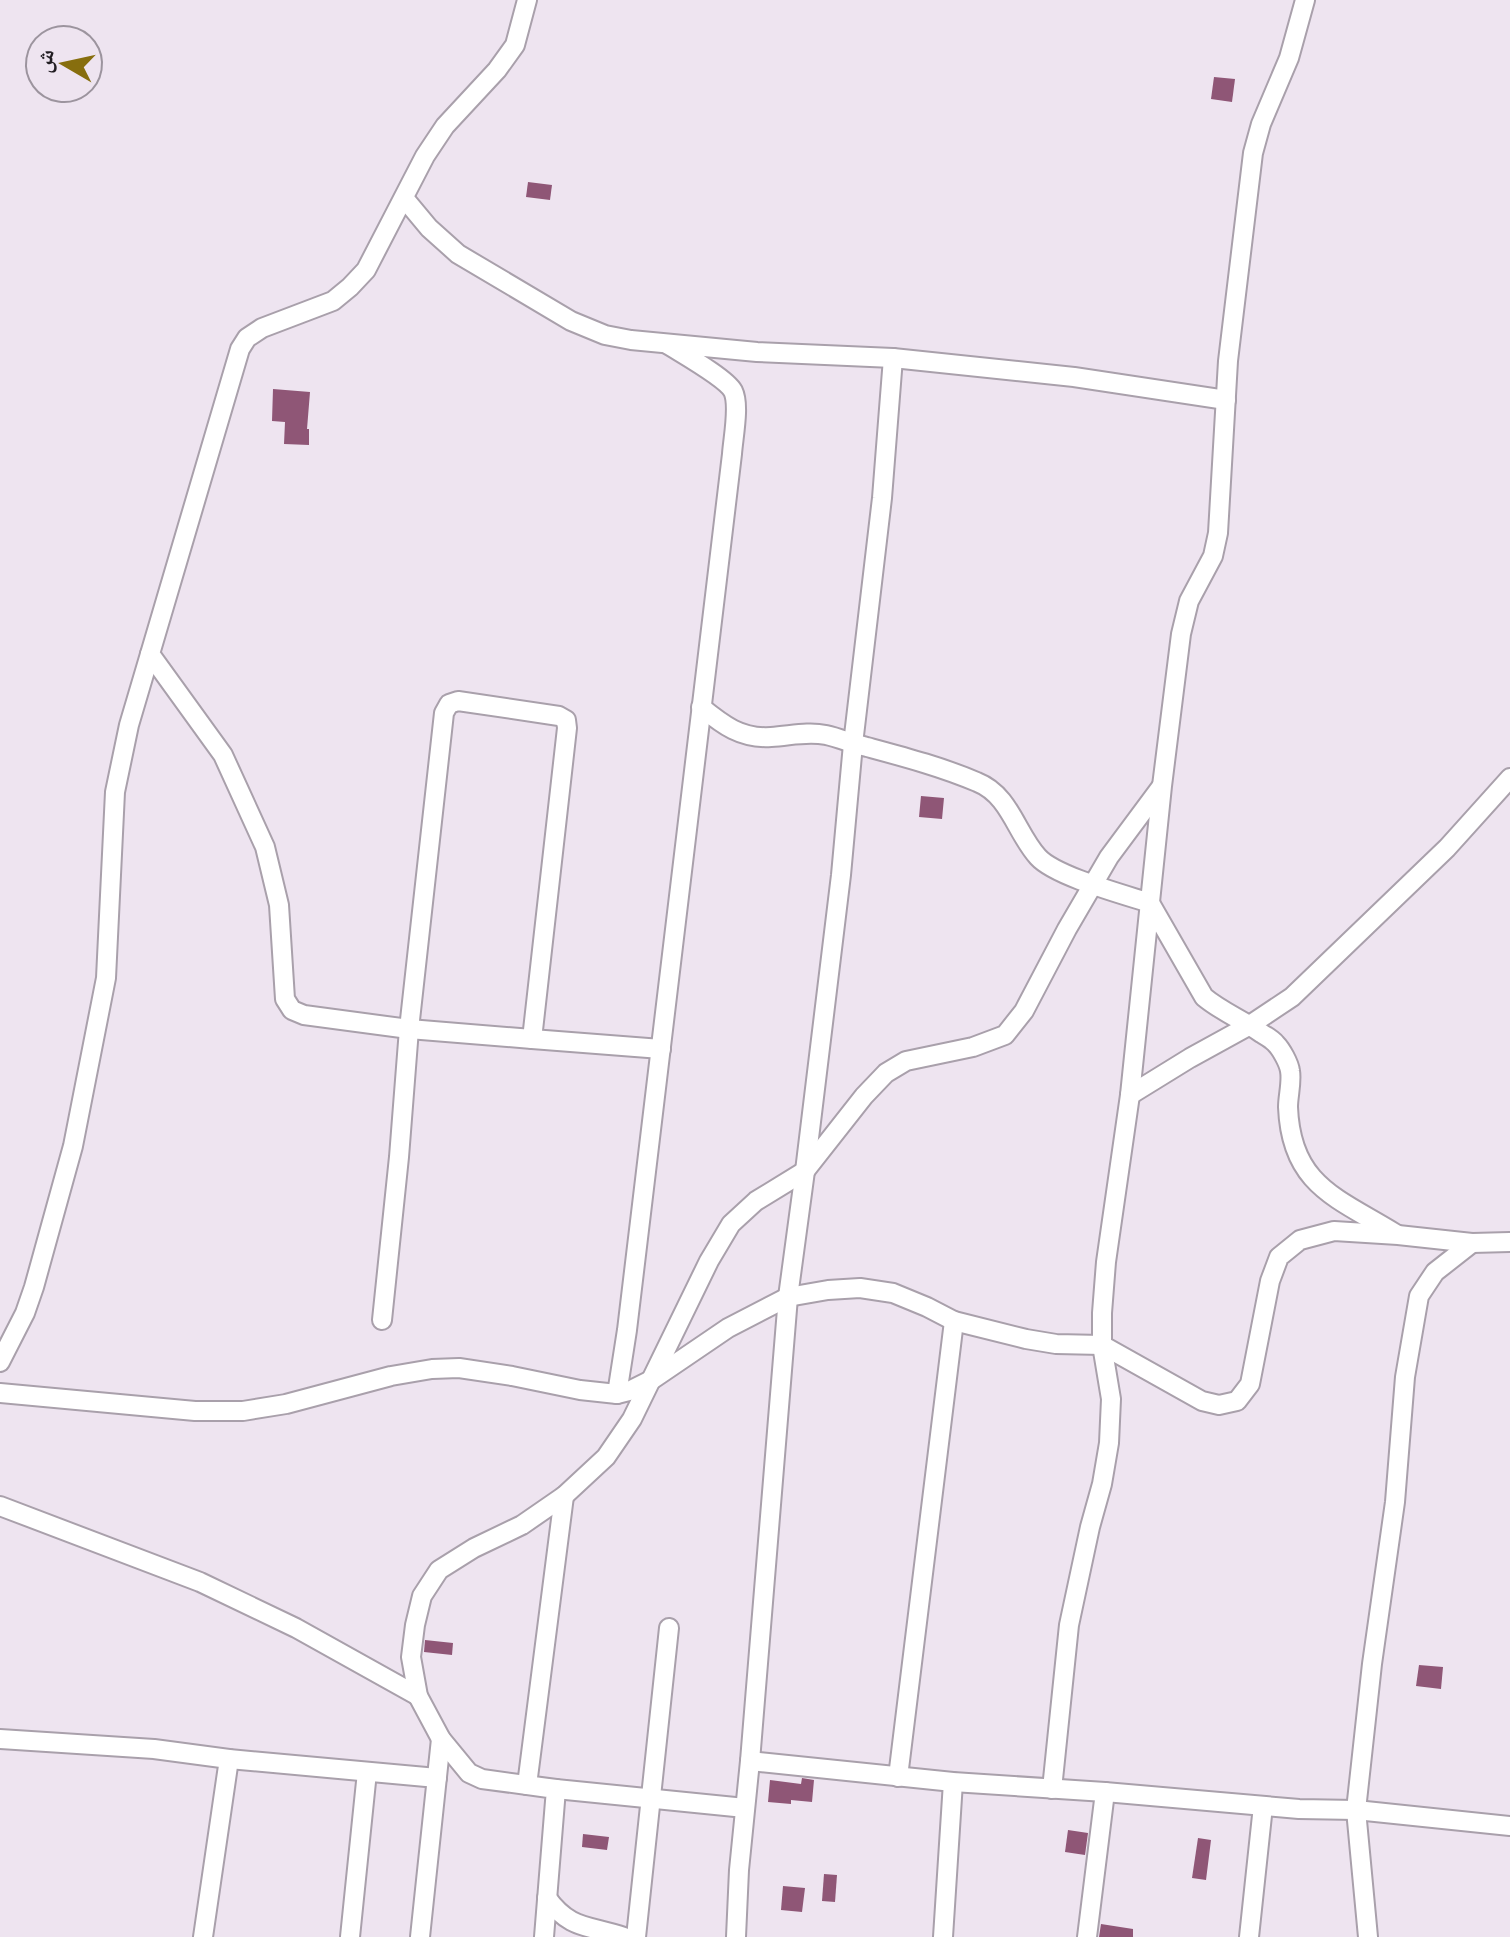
<svg xmlns="http://www.w3.org/2000/svg" width="1510" height="1937" font-family="Quicksand,'Noto Naskh Arabic',sans-serif">
  <style>
    .building { fill: #8f5676 }
    .lines { fill: none; stroke-linecap: round; stroke-linejoin: round }
    .street-casing { stroke: #a9a0ab; stroke-width: 22 }
    .street { stroke: #fff; stroke-width: 18 }
  </style>
  <rect width="100%" height="100%" fill="#eee4f0"/>
  <g class="building">
    <path d="M 1214,77 L 1235,79 L 1232,102 L 1211,99 Z"/>
    <path d="M 528,182 L 552,185 L 550,200 L 526,197 Z"/>
    <path d="M 273,389 L 310,392 L 307,429 L 309,429 L 309,445 L 284,444 L 285,422 L 272,421 Z"/>
    <path d="M 921,796 L 944,798 L 942,819 L 919,817 Z"/>
    <path d="M 425,1640 L 453,1643 L 452,1655 L 424,1652 Z"/>
    <path d="M 1419,1665 L 1443,1667 L 1441,1689 L 1416,1686 Z"/>
    <path d="M 802,1778 L 814,1780 L 812,1802 L 791,1800 L 791,1804 L 768,1802 L 770,1780 L 801,1784 Z"/>
    <path d="M 1068,1830 L 1088,1833 L 1085,1855 L 1065,1852 Z"/>
    <path d="M 583,1834 L 609,1837 L 607,1850 L 582,1847 Z"/>
    <path d="M 1198,1838 L 1211,1840 L 1206,1880 L 1192,1878 Z"/>
    <path d="M 824,1874 L 837,1875 L 835,1902 L 822,1901 Z"/>
    <path d="M 783,1886 L 805,1888 L 802,1912 L 781,1910 Z"/>
    <path d="M 1101,1924 L 1133,1929 L 1133,1937 L 1099,1937 Z"/>
  </g>
  <g class="lines">
    <g class="street-casing">
      <g id="street">
        <path d="M 527,0 L 515,45 L 497,70 L 445,126 L 425,156 L 366,270 L 350,287 L 333,301 L 262,328 L 247,338 L 240,349 L 150,654 L 223,755 L 265,847 L 279,905 L 285,999 L 292,1010 L 304,1015 L 409,1029 L 532,1039"/>
        <path d="M 404,198 L 429,228 L 458,254 L 571,321 L 605,335 L 631,340 L 757,352 L 893,358 L 1074,377 L 1226,400"/>
        <path d="M 701,707 C 723,725 741,739 771,737 C 790,736 807,731 826,735 C 840,738 853,744 867,747 C 904,757 942,767 977,782 C 1010,795 1016,833 1038,857 C 1055,876 1122,894 1150,903 L 1204,997 C 1222,1012 1243,1020 1261,1033 C 1266,1036 1272,1039 1276,1044 C 1281,1049 1289,1063 1290,1071 C 1292,1082 1288,1096 1288,1107 C 1291,1186 1338,1198 1396,1234"/>
        <path d="M 1130,1095 L 1190,1058 L 1250,1025 L 1292,997 L 1447,848 L 1510,778"/>
        <path d="M 382,1320 L 399,1157 L 409,1029 L 444,713 L 449,704 L 458,701 L 559,716 L 566,720 L 567,728 L 532,1039 L 661,1049"/>
        <path d="M 0,1362 L 25,1313 L 34,1287 L 73,1146 L 106,978 L 115,792 L 129,725 L 150,654"/>
        <path d="M 0,1393 L 195,1411 L 243,1411 L 286,1404 L 391,1376 L 432,1369 L 459,1368 L 512,1376 L 580,1390 L 617,1394 L 629,1391 L 653,1379 L 728,1328 L 788,1297 L 828,1290 L 860,1288 L 893,1293 L 927,1307 L 954,1321 L 1026,1339 L 1056,1344 L 1102,1345 L 1202,1401 L 1219,1405 L 1237,1401 L 1250,1384 L 1270,1281 L 1279,1257 L 1300,1240 L 1334,1231 L 1398,1235 L 1472,1243 L 1510,1242"/>
        <path d="M 617,1394 L 627,1330 L 732,454 C 733,438 740,405 733,391 C 726,378 681,353 667,344"/>
        <path d="M 0,1506 L 200,1582 L 296,1628 L 418,1696"/>
        <path d="M 0,1739 L 154,1749 L 229,1759 L 437,1778"/>
        <path d="M 750,1761 L 953,1782 L 1105,1792 L 1299,1809 L 1356,1810 L 1510,1826"/>
        <path d="M 898,1777 L 954,1321"/>
        <path d="M 527,1785 L 564,1496"/>
        <path d="M 556,1789 L 745,1808"/>
        <path d="M 1052,1789 L 1069,1625 L 1090,1527 L 1102,1484 L 1109,1443 L 1111,1399 L 1102,1345 L 1102,1313 L 1106,1262 L 1130,1095 L 1162,786 L 1181,634 L 1189,601 L 1213,556 L 1218,533 L 1228,361 L 1253,153 L 1261,124 L 1289,58 L 1305,0"/>
        <path d="M 547,1898 C 570,1930 589,1925 624,1937"/>
        <path d="M 203,1937 L 229,1759"/>
        <path d="M 350,1937 L 367,1772"/>
        <path d="M 420,1937 L 441,1739"/>
        <path d="M 544,1937 L 556,1789 L 482,1779 L 469,1773 L 441,1739 L 418,1696 L 411,1657 L 415,1625 L 422,1596 L 439,1570 L 474,1548 L 522,1525 L 564,1496 L 606,1457 L 632,1419 L 709,1261 L 731,1224 L 756,1201 L 805,1171 L 864,1096 L 886,1073 L 906,1061 L 973,1047 L 1005,1035 L 1024,1011 L 1067,929 L 1109,857 L 1161,787"/>
        <path d="M 636,1937 L 669,1628"/>
        <path d="M 736,1937 L 739,1870 L 750,1761 L 788,1297 L 805,1171 L 841,875 L 853,744 L 882,498 L 893,358"/>
        <path d="M 943,1937 L 953,1782"/>
        <path d="M 1087,1937 L 1105,1792"/>
        <path d="M 1249,1937 L 1263,1806"/>
        <path d="M 1368,1937 L 1356,1810 L 1372,1664 L 1395,1502 L 1405,1377 L 1419,1296 L 1435,1272 L 1472,1243"/>
      </g>
    </g>
    <use href="#street" class="street"/>
  </g>
  <g transform="translate(64 64) rotate(279)"><circle r="38" fill="#eee4f0" stroke="#9c949e" stroke-width="2"/>
  <path d="M0-6L14 30L0 20L-14 30Z" fill="#876e0e"/>
  <text y="-12" font-size="22" font-weight="bold" text-anchor="middle" fill="#211d22">ش</text>
  </g>
</svg>
